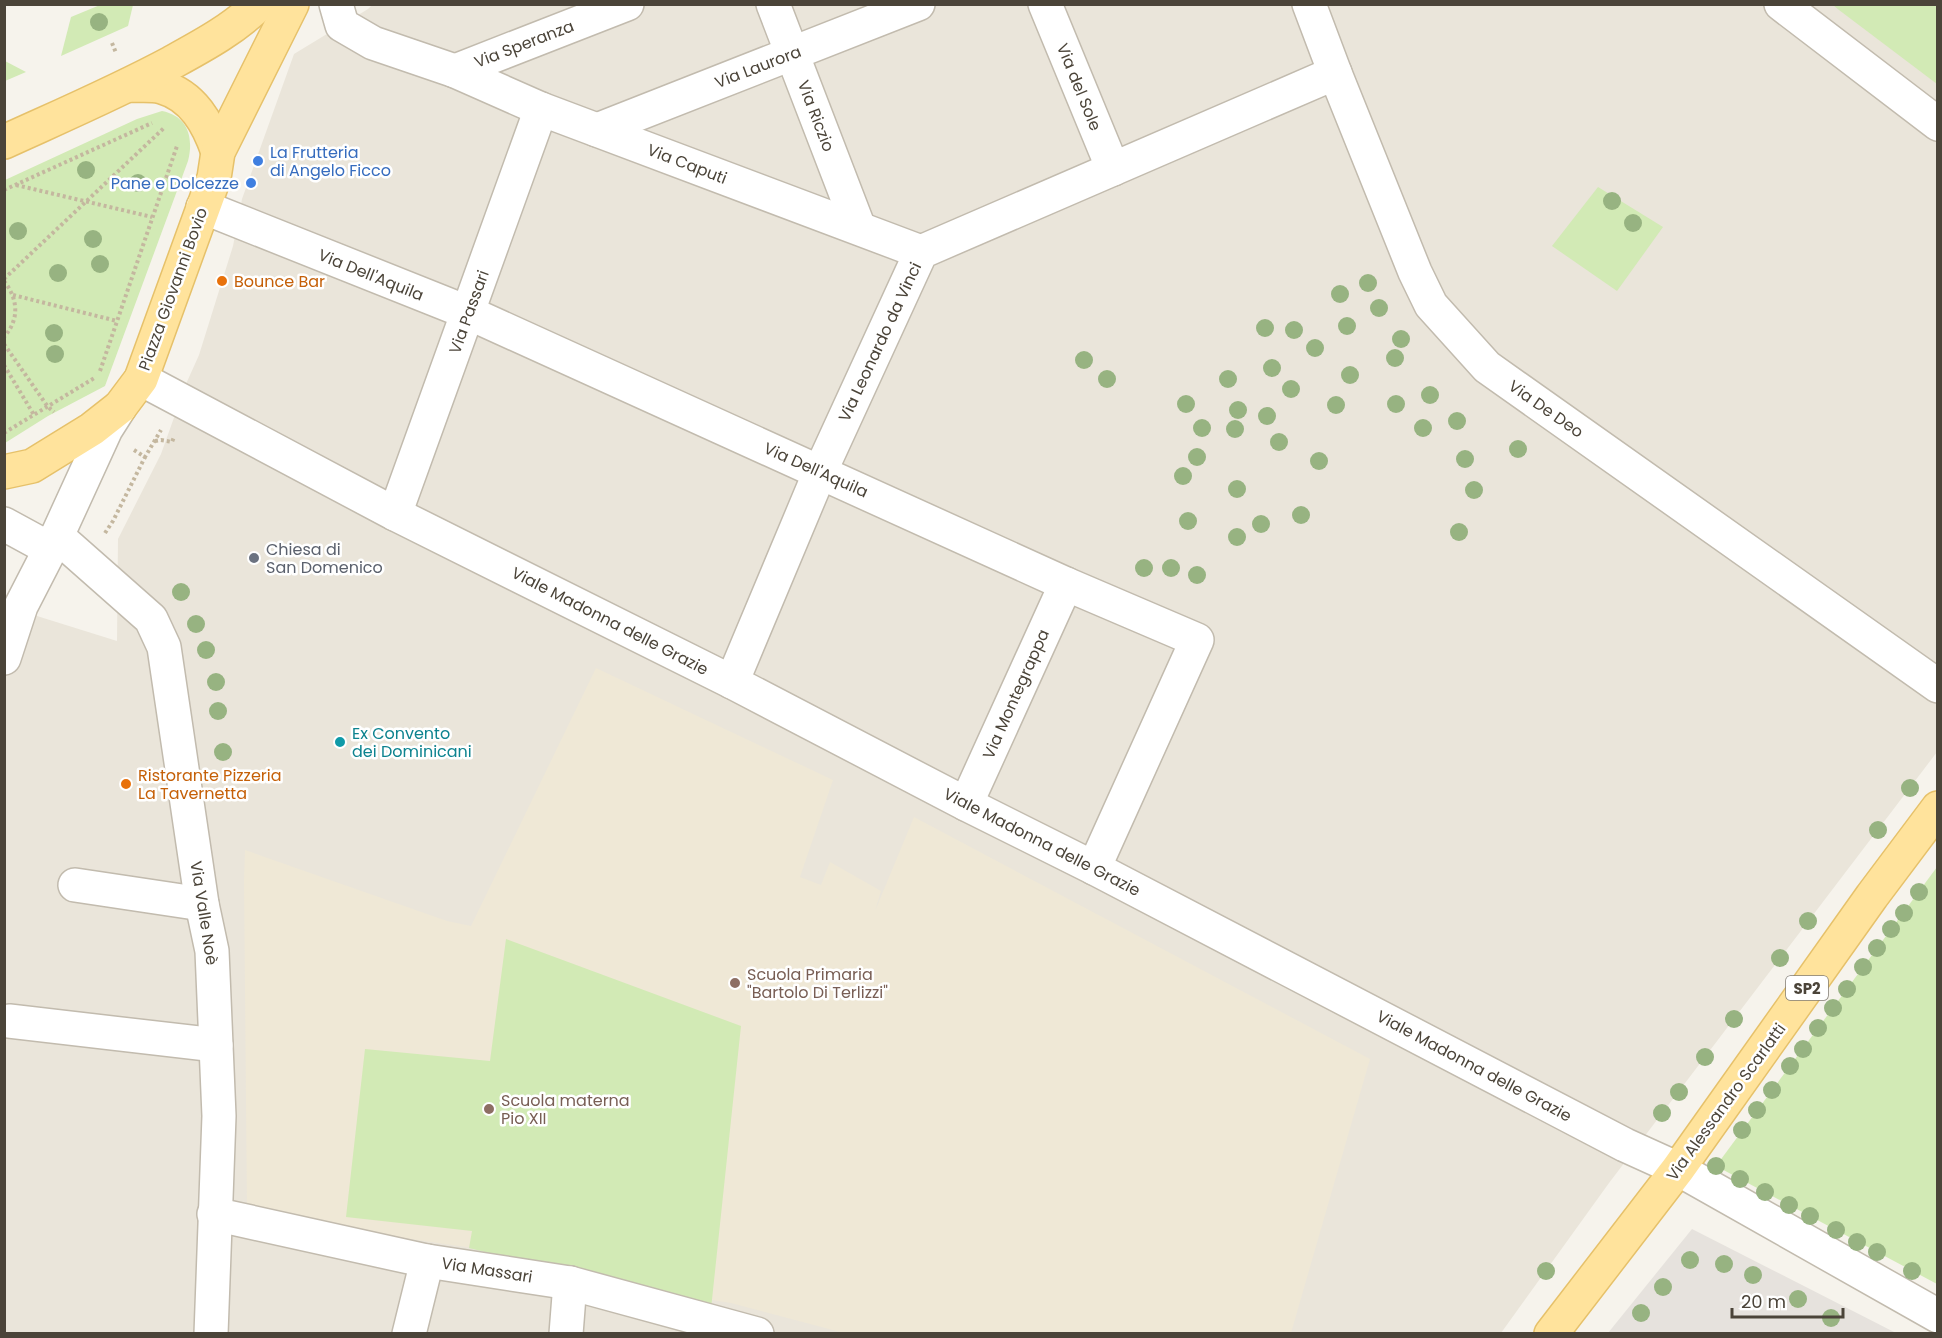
<svg xmlns="http://www.w3.org/2000/svg" width="1942" height="1338" font-family="Poppins,sans-serif">
  <style>
    .residential { fill: #eae5da }
    .industrial { fill: #e6e2dd }
    .education { fill: #efe8d6 }
    .green { fill: #d2eab5 }
    .lines { fill: none; stroke-linecap: round; stroke-linejoin: round }
    .minor-casing { stroke: #c2bbae; stroke-width: 36 }
    .major-casing { stroke: #e6c16a; stroke-width: 36 }
    .path { stroke: #c4b79f; stroke-width: 4; stroke-dasharray: 3 3; stroke-linecap: butt }
    .minor { stroke: #fff; stroke-width: 33 }
    .major { stroke: #ffe39c; stroke-width: 33 }
    .tree { fill: #97b381 }
    .shop-dot { fill: #3f7fe0; stroke: #fff; stroke-width: 2 }
    .food-dot { fill: #e8710a; stroke: #fff; stroke-width: 2 }
    .worship-dot { fill: #6b7280; stroke: #fff; stroke-width: 2 }
    .culture-dot { fill: #0f9aa8; stroke: #fff; stroke-width: 2 }
    .education-dot { fill: #8d6e63; stroke: #fff; stroke-width: 2 }
    .labels { text-anchor: middle; dominant-baseline: central; stroke-width: 5; stroke-linejoin: round; paint-order: stroke }
    .shield { fill: #fff; stroke: #817c74; stroke-width: 1.5 }
    .shield-label { font-size: 15px; font-weight: bold; fill: #4b4439 }
    .street-label { font-size: 16px; fill: #4b4439; stroke: #fff }
    .shop-label { font-size: 16px; fill: #366cbe; stroke: #fff; text-anchor: start }
    .food-label { font-size: 16px; fill: #c56008; stroke: #fff; text-anchor: start }
    .worship-label { font-size: 16px; fill: #5b616d; stroke: #fff; text-anchor: start }
    .culture-label { font-size: 16px; fill: #0d838f; stroke: #fff; text-anchor: start }
    .education-label { font-size: 16px; fill: #785e54; stroke: #fff; text-anchor: start }
  </style>
  <rect width="100%" height="100%" fill="#f6f3ec"/>
  <path class="residential" d="M 373,4 L 1937,5 L 1937,752 L 1609,1183 L 1501,1333 L 5,1334 L 5,606 L 117,641 L 118,539 L 161,454 L 186,384 L 199,355 L 233,246 L 242,199 L 294,54 L 368,9 Z"/>
  <path class="industrial" d="M 1692,1229 L 1896,1333 L 1608,1333 Z"/>
  <path class="education" d="M 596,668 L 833,780 L 800,877 L 821,885 L 830,862 L 881,891 L 875,911 L 914,817 L 1370,1059 L 1291,1333 L 844,1333 L 731,1303 L 712,1300 L 711,1309 L 473,1248 L 292,1222 L 247,1211 L 244,880 L 245,850 L 447,921 L 471,926 Z"/>
  <g class="green">
    <path d="M 100,5 L 133,5 L 128,26 L 61,56 L 71,17 Z"/>
    <path d="M 1833,5 L 1937,5 L 1937,84 L 1839,10 Z"/>
    <path d="M 5,61 L 26,72 L 5,81 Z"/>
    <path d="M 162,111 C 188,116 194,138 188,161 L 105,386 L 48,416 L 5,443 L 5,180 L 137,119 Z"/>
    <path d="M 1598,187 L 1663,227 L 1617,291 L 1552,246 Z"/>
    <path d="M 1937,867 L 1937,1284 L 1716,1166 Z"/>
    <path d="M 506,939 L 741,1026 L 711,1309 L 469,1248 L 472,1231 L 346,1217 L 365,1049 L 490,1061 Z"/>
  </g>
  <g class="lines">
    <g class="minor-casing">
      <g id="minor">
        <path d="M 336,4 L 342,25 L 373,43 L 455,71 L 541,109 L 921,252"/>
        <path d="M 773,4 L 859,228"/>
        <path d="M 1045,4 L 1113,169"/>
        <path d="M 1309,4 L 1335,73 L 1415,272 L 1431,305 L 1487,367 L 1938,686"/>
        <path d="M 1781,4 L 1938,124"/>
        <path d="M 455,71 L 627,4"/>
        <path d="M 597,130 L 918,4"/>
        <path d="M 203,207 L 469,313 L 1066,584 L 1197,640 L 1094,868"/>
        <path d="M 141,379 L 395,514 L 732,682 L 966,804 L 1094,868 L 1625,1145 L 1678,1169 L 1938,1316"/>
        <path d="M 395,514 L 541,109"/>
        <path d="M 4,524 L 50,549"/>
        <path d="M 57,536 L 151,619 L 164,647 L 202,904 L 212,951 L 219,1116 L 211,1334"/>
        <path d="M 4,658 L 21,606 L 57,536 L 106,429 L 120,407"/>
        <path d="M 732,682 L 820,472 L 921,252 L 1335,73"/>
        <path d="M 966,804 L 1066,584"/>
        <path d="M 75,885 L 202,904"/>
        <path d="M 9,1021 L 216,1045"/>
        <path d="M 214,1214 L 427,1261 L 570,1283 L 757,1334"/>
        <path d="M 409,1334 L 427,1261"/>
        <path d="M 566,1334 L 570,1283"/>
      </g>
    </g>
    <g class="major-casing">
      <g id="major">
        <path d="M 129,85 C 139,86 152,84 162,87 C 193,96 208,123 218,152"/>
        <path d="M 4,142 C 61,116 117,92 171,63 C 202,46 234,29 259,4"/>
        <path d="M 4,472 L 32,466 L 92,429 L 120,407 L 141,379 L 214,178 L 218,152 L 292,4"/>
        <path d="M 1551,1334 L 1678,1169 L 1872,896 L 1938,808"/>
      </g>
    </g>
    <g class="path">
      <path d="M 112,43 L 116,53"/>
      <path d="M 16,185 L 152,217"/>
      <path d="M 4,190 L 152,123"/>
      <path d="M 4,279 L 165,127"/>
      <path d="M 4,281 C 18,299 20,319 4,337"/>
      <path d="M 13,295 L 117,321"/>
      <path d="M 4,344 L 48,407 L 54,412"/>
      <path d="M 4,365 L 34,415"/>
      <path d="M 100,371 L 177,146"/>
      <path d="M 4,433 L 96,377"/>
      <path d="M 155,441 L 161,440 L 172,442 L 174,437"/>
      <path d="M 134,450 L 145,457 L 161,430"/>
      <path d="M 105,533 L 113,521 L 145,457"/>
    </g>
    <use href="#minor" class="minor"/>
    <use href="#major" class="major"/>
  </g>
  <g class="tree">
    <circle cx="99" cy="22" r="9"/>
    <circle cx="86" cy="170" r="9"/>
    <circle cx="138" cy="183" r="9"/>
    <circle cx="1612" cy="201" r="9"/>
    <circle cx="1633" cy="223" r="9"/>
    <circle cx="18" cy="231" r="9"/>
    <circle cx="93" cy="239" r="9"/>
    <circle cx="100" cy="264" r="9"/>
    <circle cx="58" cy="273" r="9"/>
    <circle cx="1368" cy="283" r="9"/>
    <circle cx="1340" cy="294" r="9"/>
    <circle cx="1379" cy="308" r="9"/>
    <circle cx="1347" cy="326" r="9"/>
    <circle cx="1265" cy="328" r="9"/>
    <circle cx="1294" cy="330" r="9"/>
    <circle cx="54" cy="333" r="9"/>
    <circle cx="1401" cy="339" r="9"/>
    <circle cx="1315" cy="348" r="9"/>
    <circle cx="55" cy="354" r="9"/>
    <circle cx="1395" cy="358" r="9"/>
    <circle cx="1084" cy="360" r="9"/>
    <circle cx="1272" cy="368" r="9"/>
    <circle cx="1350" cy="375" r="9"/>
    <circle cx="1107" cy="379" r="9"/>
    <circle cx="1228" cy="379" r="9"/>
    <circle cx="1291" cy="389" r="9"/>
    <circle cx="1430" cy="395" r="9"/>
    <circle cx="1186" cy="404" r="9"/>
    <circle cx="1396" cy="404" r="9"/>
    <circle cx="1336" cy="405" r="9"/>
    <circle cx="1238" cy="410" r="9"/>
    <circle cx="1267" cy="416" r="9"/>
    <circle cx="1457" cy="421" r="9"/>
    <circle cx="1202" cy="428" r="9"/>
    <circle cx="1423" cy="428" r="9"/>
    <circle cx="1235" cy="429" r="9"/>
    <circle cx="1279" cy="442" r="9"/>
    <circle cx="1518" cy="449" r="9"/>
    <circle cx="1197" cy="457" r="9"/>
    <circle cx="1465" cy="459" r="9"/>
    <circle cx="1319" cy="461" r="9"/>
    <circle cx="1183" cy="476" r="9"/>
    <circle cx="1237" cy="489" r="9"/>
    <circle cx="1474" cy="490" r="9"/>
    <circle cx="1301" cy="515" r="9"/>
    <circle cx="1188" cy="521" r="9"/>
    <circle cx="1261" cy="524" r="9"/>
    <circle cx="1459" cy="532" r="9"/>
    <circle cx="1237" cy="537" r="9"/>
    <circle cx="1144" cy="568" r="9"/>
    <circle cx="1171" cy="568" r="9"/>
    <circle cx="1197" cy="575" r="9"/>
    <circle cx="181" cy="592" r="9"/>
    <circle cx="196" cy="624" r="9"/>
    <circle cx="206" cy="650" r="9"/>
    <circle cx="216" cy="682" r="9"/>
    <circle cx="218" cy="711" r="9"/>
    <circle cx="223" cy="752" r="9"/>
    <circle cx="1910" cy="788" r="9"/>
    <circle cx="1878" cy="830" r="9"/>
    <circle cx="1919" cy="892" r="9"/>
    <circle cx="1904" cy="913" r="9"/>
    <circle cx="1808" cy="921" r="9"/>
    <circle cx="1891" cy="929" r="9"/>
    <circle cx="1877" cy="948" r="9"/>
    <circle cx="1780" cy="958" r="9"/>
    <circle cx="1863" cy="967" r="9"/>
    <circle cx="1847" cy="989" r="9"/>
    <circle cx="1833" cy="1008" r="9"/>
    <circle cx="1734" cy="1019" r="9"/>
    <circle cx="1818" cy="1028" r="9"/>
    <circle cx="1803" cy="1049" r="9"/>
    <circle cx="1705" cy="1057" r="9"/>
    <circle cx="1790" cy="1066" r="9"/>
    <circle cx="1772" cy="1090" r="9"/>
    <circle cx="1679" cy="1092" r="9"/>
    <circle cx="1757" cy="1110" r="9"/>
    <circle cx="1662" cy="1113" r="9"/>
    <circle cx="1742" cy="1130" r="9"/>
    <circle cx="1716" cy="1166" r="9"/>
    <circle cx="1740" cy="1179" r="9"/>
    <circle cx="1765" cy="1192" r="9"/>
    <circle cx="1789" cy="1205" r="9"/>
    <circle cx="1810" cy="1216" r="9"/>
    <circle cx="1836" cy="1230" r="9"/>
    <circle cx="1857" cy="1242" r="9"/>
    <circle cx="1877" cy="1252" r="9"/>
    <circle cx="1690" cy="1260" r="9"/>
    <circle cx="1724" cy="1264" r="9"/>
    <circle cx="1546" cy="1271" r="9"/>
    <circle cx="1912" cy="1271" r="9"/>
    <circle cx="1753" cy="1275" r="9"/>
    <circle cx="1663" cy="1287" r="9"/>
    <circle cx="1798" cy="1299" r="9"/>
    <circle cx="1641" cy="1313" r="9"/>
    <circle cx="1831" cy="1318" r="9"/>
  </g>
  <g class="shop-dot">
    <circle cx="258" cy="161" r="6"/>
    <circle cx="251" cy="183" r="6"/>
  </g>
  <g class="food-dot">
    <circle cx="222" cy="281" r="6"/>
    <circle cx="126" cy="784" r="6"/>
  </g>
  <circle class="worship-dot" cx="254" cy="558" r="6"/>
  <circle class="culture-dot" cx="340" cy="742" r="6"/>
  <g class="education-dot">
    <circle cx="735" cy="983" r="6"/>
    <circle cx="489" cy="1109" r="6"/>
  </g>
  <g class="labels">
    <rect class="shield" x="1786" y="976" width="42" height="24" rx="4.5"/>
    <g class="shield-label">
      <text x="1807" y="988">SP2</text>
    </g>
    <g class="street-label">
      <text transform="translate(524 44) rotate(-21)">Via Speranza</text>
      <text transform="translate(758 67) rotate(-21)">Via Laurora</text>
      <text transform="translate(1079 87) rotate(68)">Via del Sole</text>
      <text transform="translate(816 116) rotate(69)">Via Riczio</text>
      <text transform="translate(687 164) rotate(21)">Via Caputi</text>
      <text transform="translate(371 275) rotate(22)">Via Dell'Aquila</text>
      <text transform="translate(173 289) rotate(-70)">Piazza Giovanni Bovio</text>
      <text transform="translate(469 312) rotate(-70)">Via Passari</text>
      <text transform="translate(880 342) rotate(-65)">Via Leonardo da Vinci</text>
      <text transform="translate(1546 409) rotate(35)">Via De Deo</text>
      <text transform="translate(816 470) rotate(24)">Via Dell'Aquila</text>
      <text transform="translate(610 621) rotate(27)">Viale Madonna delle Grazie</text>
      <text transform="translate(1016 694) rotate(-66)">Via Montegrappa</text>
      <text transform="translate(1042 842) rotate(27)">Viale Madonna delle Grazie</text>
      <text transform="translate(204 913) rotate(81)">Via Valle Noè</text>
      <text transform="translate(1474 1066) rotate(28)">Viale Madonna delle Grazie</text>
      <text transform="translate(1726 1102) rotate(-54)">Via Alessandro Scarlatti</text>
      <text transform="translate(487 1270) rotate(9)">Via Massari</text>
    </g>
    <g class="shop-label">
      <text x="270" y="152">La Frutteria<tspan x="270" dy="18">di Angelo Ficco</tspan></text>
      <text x="239" y="183" text-anchor="end">Pane e Dolcezze</text>
    </g>
    <g class="food-label">
      <text x="234" y="281">Bounce Bar</text>
      <text x="138" y="775">Ristorante Pizzeria<tspan x="138" dy="18">La Tavernetta</tspan></text>
    </g>
    <g class="worship-label">
      <text x="266" y="549">Chiesa di<tspan x="266" dy="18">San Domenico</tspan></text>
    </g>
    <g class="culture-label">
      <text x="352" y="733">Ex Convento<tspan x="352" dy="18">dei Dominicani</tspan></text>
    </g>
    <g class="education-label">
      <text x="747" y="974">Scuola Primaria<tspan x="747" dy="18">"Bartolo Di Terlizzi"</tspan></text>
      <text x="501" y="1100">Scuola materna<tspan x="501" dy="18">Pio XII</tspan></text>
    </g>
  </g>
  <rect width="1942" height="1338" fill="none" stroke="#4b4439" stroke-width="12"/>
  <path d="M1732 1308v9h111v-9" fill="none" stroke="#4b4439" stroke-width="3"/>
  <text x="1741" y="1308" font-size="18" fill="#4b4439" stroke="#ffffff" stroke-width="4.5" paint-order="stroke">20 m</text>
</svg>
